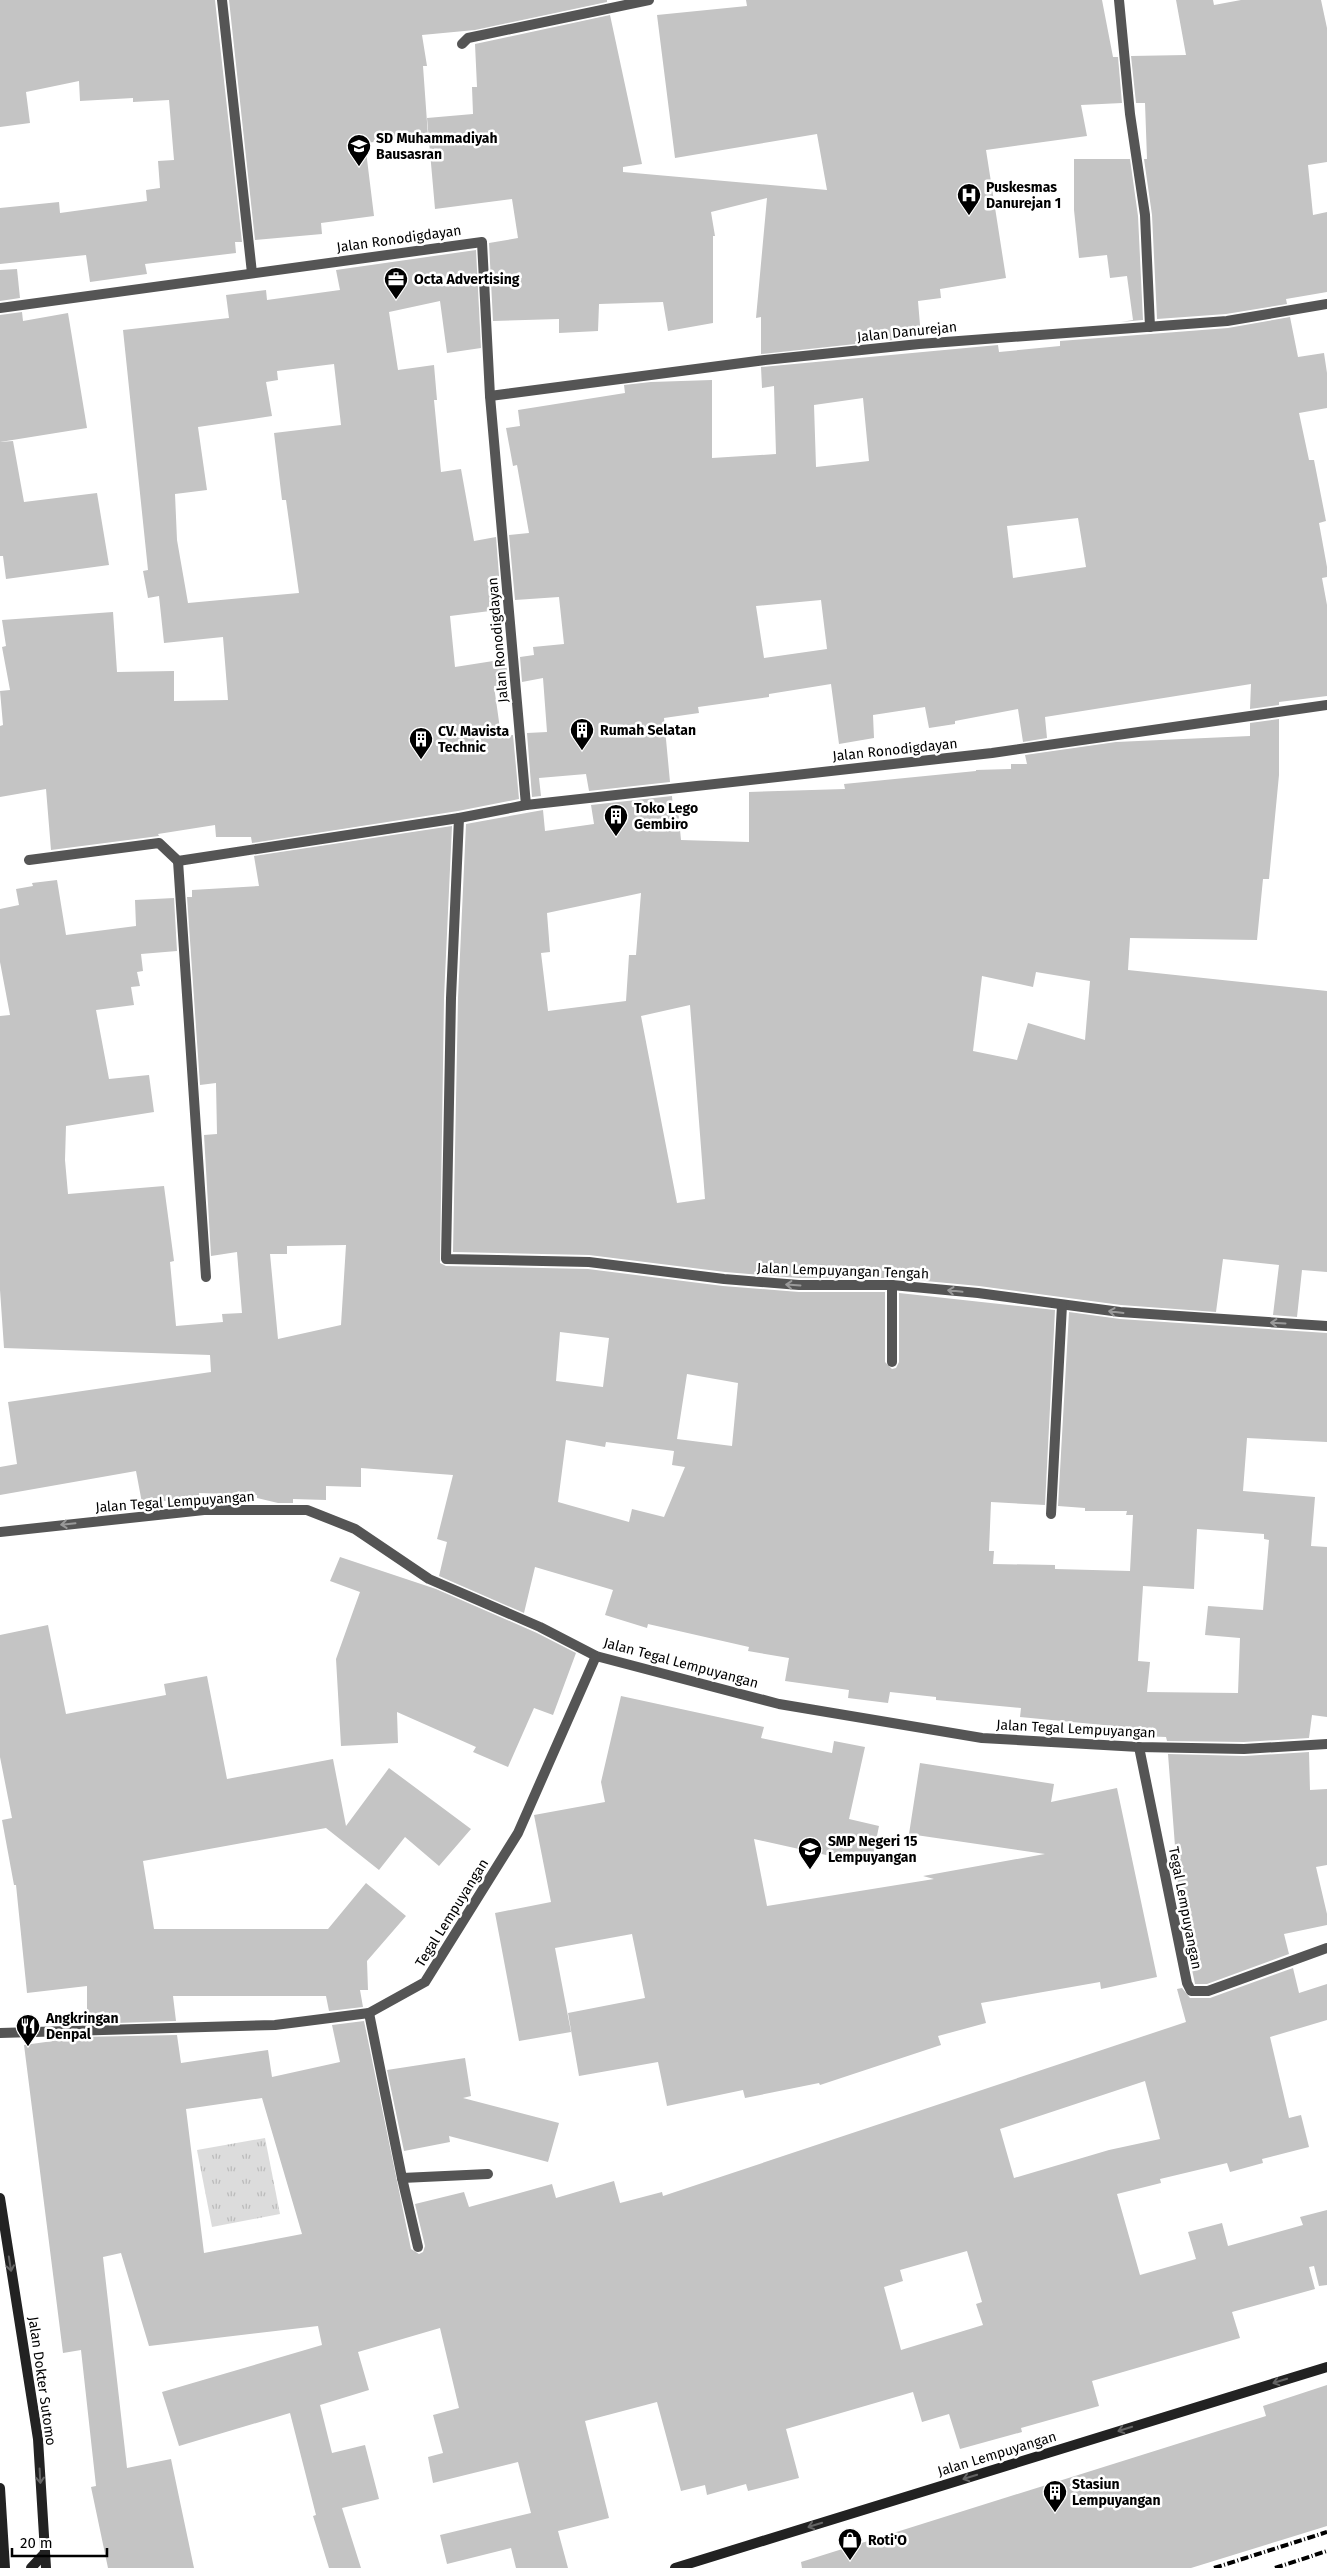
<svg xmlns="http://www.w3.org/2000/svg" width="1327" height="2568" font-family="'Fira Sans',sans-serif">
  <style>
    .grass { fill: url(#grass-tufts) }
    .building { fill: #c4c4c4; fill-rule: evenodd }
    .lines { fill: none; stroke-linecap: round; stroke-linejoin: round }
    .street { stroke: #555; stroke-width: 10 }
    .secondary { stroke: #222; stroke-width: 10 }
    .rail { stroke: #000; stroke-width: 4; stroke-dasharray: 8 2.5 1 2.5; stroke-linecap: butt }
    .oneway { stroke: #999 }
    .oneway2 { stroke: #646464 }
    .labels { text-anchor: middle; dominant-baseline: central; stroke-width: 5; stroke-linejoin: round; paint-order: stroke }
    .poi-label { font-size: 14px; font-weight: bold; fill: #000; stroke: #fff; text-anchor: start }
    .street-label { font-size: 14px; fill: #000; stroke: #fff }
  </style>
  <defs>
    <pattern id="grass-tufts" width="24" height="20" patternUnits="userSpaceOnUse" patternTransform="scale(1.25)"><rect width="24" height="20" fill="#dcdcdc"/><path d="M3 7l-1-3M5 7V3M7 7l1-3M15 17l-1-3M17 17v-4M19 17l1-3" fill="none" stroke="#bbb"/></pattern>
  </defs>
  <rect width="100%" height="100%" fill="#fff"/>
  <path class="grass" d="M 265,2138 L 280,2214 L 212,2227 L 197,2150 Z"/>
  <g class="building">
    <path d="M 0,0 L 215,0 L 242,242 L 235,242 L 236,253 L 145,264 L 147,274 L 90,282 L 86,255 L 0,264 L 0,208 L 59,202 L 60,213 L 147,201 L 146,190 L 160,188 L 158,161 L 174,160 L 169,100 L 133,102 L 133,98 L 80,101 L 79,81 L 26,92 L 30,123 L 0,127 Z"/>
    <path d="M 229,0 L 607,0 L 607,2 L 475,30 L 422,35 L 427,66 L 423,66 L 428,136 L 365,143 L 374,216 L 321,223 L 322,234 L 255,240 Z"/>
    <path d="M 746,0 L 1102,0 L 1113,57 L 1118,57 L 1122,103 L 1081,105 L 1087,136 L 986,150 L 1006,278 L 940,289 L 941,298 L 918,301 L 921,337 L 761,354 L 761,317 L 756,318 L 767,198 L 711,212 L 715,236 L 713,236 L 713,323 L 668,331 L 663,302 L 599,304 L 598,331 L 559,333 L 559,319 L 493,321 L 489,243 L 518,238 L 512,199 L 435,209 L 427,118 L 473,114 L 472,87 L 477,87 L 475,44 L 610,15 L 642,164 L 623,167 L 623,172 L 827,190 L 817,134 L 675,158 L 657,15 L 747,6 Z"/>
    <path d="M 1176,0 L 1213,0 L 1214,5 L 1241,0 L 1321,0 L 1327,28 L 1327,162 L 1308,165 L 1313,215 L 1327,212 L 1327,292 L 1286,299 L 1287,304 L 1226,314 L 1157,319 L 1152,215 L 1144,159 L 1147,159 L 1145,103 L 1136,103 L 1131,56 L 1186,55 Z"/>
    <path d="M 1074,159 L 1130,159 L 1138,216 L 1143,320 L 1121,322 L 1133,320 L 1127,276 L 1110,278 L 1107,255 L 1079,258 L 1074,210 Z"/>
    <path d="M 476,250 L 481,348 L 447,353 L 440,301 L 389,312 L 398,370 L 434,365 L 437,400 L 434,400 L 441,472 L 461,469 L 474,541 L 496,537 L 501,601 L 489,602 L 490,611 L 450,616 L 455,667 L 506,659 L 508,684 L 494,686 L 501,736 L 513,735 L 519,799 L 458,811 L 252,843 L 251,837 L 216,837 L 215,825 L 158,834 L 159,836 L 51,850 L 46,789 L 0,797 L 0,726 L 3,725 L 0,691 L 10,690 L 2,647 L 6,646 L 2,620 L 113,612 L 117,672 L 174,671 L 174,701 L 228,700 L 223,637 L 164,643 L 159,596 L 148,598 L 143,571 L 148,570 L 123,330 L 229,318 L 226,295 L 266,290 L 267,300 L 340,290 L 336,270 ZM 334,364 L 341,425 L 274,433 L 282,500 L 286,500 L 299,593 L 188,603 L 177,540 L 175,494 L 207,490 L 198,427 L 272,416 L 266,382 L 278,380 L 277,371 Z"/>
    <path d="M 17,269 L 20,298 L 0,301 L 0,270 Z"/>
    <path d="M 22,312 L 23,321 L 68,313 L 87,428 L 0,442 L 0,315 Z"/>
    <path d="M 1290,317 L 1298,357 L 1324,353 L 1327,373 L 1327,408 L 1299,413 L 1309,460 L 1314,460 L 1326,521 L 1319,523 L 1327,567 L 1327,577 L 1322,578 L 1327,605 L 1327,696 L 1279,702 L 1279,705 L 1250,709 L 1251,684 L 1045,717 L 1047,738 L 1023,742 L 1018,709 L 955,721 L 955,724 L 929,728 L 925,707 L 873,715 L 874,738 L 839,744 L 831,684 L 769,694 L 769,697 L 698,707 L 699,713 L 664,718 L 670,782 L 589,791 L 586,774 L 539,778 L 541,796 L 532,797 L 527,733 L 547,732 L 543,678 L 522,682 L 520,657 L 534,655 L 533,647 L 564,644 L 559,597 L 515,600 L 509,535 L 529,533 L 517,465 L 513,466 L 506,428 L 520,426 L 518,410 L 625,393 L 624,385 L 651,382 L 712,380 L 712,458 L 776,454 L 774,386 L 762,388 L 761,367 L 998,345 L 999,352 L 1060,346 L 1060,341 L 1228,328 ZM 863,398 L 869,461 L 816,467 L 814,405 ZM 1078,518 L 1086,567 L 1013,578 L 1007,526 ZM 821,600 L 827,649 L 764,658 L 756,606 Z"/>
    <path d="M 13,441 L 24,502 L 97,493 L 109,565 L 6,579 L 3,556 L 0,556 L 0,442 Z"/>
    <path d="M 1279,719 L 1279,775 L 1269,879 L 1263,879 L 1257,940 L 1130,938 L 1128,970 L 1327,991 L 1327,1272 L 1302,1270 L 1297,1317 L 1273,1315 L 1279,1265 L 1223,1259 L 1216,1312 L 1121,1305 L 979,1286 L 893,1278 L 799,1278 L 725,1272 L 589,1255 L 453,1252 L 458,998 L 466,824 L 543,810 L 545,831 L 594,824 L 591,805 L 672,796 L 673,809 L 678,809 L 681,840 L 749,842 L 749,792 L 845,789 L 844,784 L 976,771 L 976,770 L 1011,769 L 1011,764 L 1027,764 L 1025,755 L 1116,742 L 1250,736 L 1250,723 ZM 641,893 L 636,955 L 629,955 L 626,1001 L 548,1011 L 541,953 L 550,952 L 547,913 ZM 1036,972 L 1090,981 L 1085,1040 L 1028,1023 L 1017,1060 L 973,1051 L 982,976 L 1033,987 ZM 690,1005 L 705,1199 L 677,1203 L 641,1016 Z"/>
    <path d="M 452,826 L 444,998 L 440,1263 L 446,1266 L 588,1269 L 723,1286 L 799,1292 L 885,1292 L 885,1362 L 892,1369 L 896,1368 L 899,1362 L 899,1293 L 1055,1310 L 1045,1505 L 991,1502 L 989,1551 L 994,1551 L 993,1564 L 1055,1565 L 1055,1569 L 1130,1571 L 1133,1515 L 1126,1515 L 1127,1511 L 1085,1511 L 1085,1508 L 1058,1506 L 1069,1312 L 1120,1319 L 1327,1333 L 1327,1442 L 1247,1438 L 1243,1491 L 1315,1497 L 1311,1546 L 1327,1547 L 1327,1717 L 1312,1715 L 1309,1738 L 1244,1742 L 1167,1741 L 1166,1737 L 1114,1735 L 1114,1726 L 1020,1717 L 1021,1708 L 936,1700 L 936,1697 L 890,1692 L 888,1703 L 848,1698 L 849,1690 L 785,1681 L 789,1658 L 748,1651 L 749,1647 L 648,1624 L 647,1628 L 605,1615 L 613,1590 L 535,1567 L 524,1613 L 439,1576 L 447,1542 L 437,1539 L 453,1475 L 361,1468 L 361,1487 L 326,1486 L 326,1500 L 293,1499 L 293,1503 L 278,1503 L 257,1498 L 257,1495 L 199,1493 L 199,1498 L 142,1503 L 136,1471 L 0,1495 L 0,1467 L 17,1464 L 8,1402 L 211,1372 L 210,1355 L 4,1348 L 0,1290 L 0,1016 L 10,1015 L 0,962 L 0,909 L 19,905 L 16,889 L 33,886 L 32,883 L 57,880 L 66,935 L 136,926 L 135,900 L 174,898 L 177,951 L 141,954 L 143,971 L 137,972 L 140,986 L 131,987 L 134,1005 L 96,1010 L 109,1079 L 149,1075 L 154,1112 L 66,1126 L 65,1160 L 68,1194 L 164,1186 L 174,1261 L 170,1262 L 176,1326 L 223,1322 L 222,1314 L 242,1313 L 237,1252 L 211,1256 L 204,1135 L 217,1134 L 216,1083 L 200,1085 L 187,897 L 192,897 L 192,890 L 259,886 L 254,856 ZM 346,1245 L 341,1325 L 278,1339 L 270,1254 L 287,1254 L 287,1246 ZM 560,1332 L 609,1338 L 603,1387 L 556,1381 ZM 687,1374 L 738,1383 L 732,1446 L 677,1439 ZM 566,1440 L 605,1447 L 606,1442 L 674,1451 L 672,1465 L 685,1467 L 664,1517 L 632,1509 L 629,1522 L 558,1502 ZM 1197,1529 L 1264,1534 L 1264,1539 L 1269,1540 L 1263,1610 L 1208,1606 L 1205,1635 L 1240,1638 L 1238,1693 L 1147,1692 L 1150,1662 L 1138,1661 L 1143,1586 L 1194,1589 Z"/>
    <path d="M 340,1557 L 436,1589 L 537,1633 L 576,1653 L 553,1715 L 534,1708 L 508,1767 L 473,1752 L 476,1747 L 397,1712 L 398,1743 L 341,1746 L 336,1659 L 360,1592 L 330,1581 Z"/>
    <path d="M 48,1625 L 66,1714 L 166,1695 L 164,1684 L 207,1676 L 227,1779 L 333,1759 L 346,1826 L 389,1768 L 471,1829 L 439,1866 L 405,1837 L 379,1870 L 326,1828 L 143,1861 L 154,1929 L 328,1929 L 366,1883 L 406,1916 L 367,1961 L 368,1990 L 360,1990 L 363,2007 L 329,2011 L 326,1996 L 173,1996 L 176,2021 L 87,2024 L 87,1986 L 27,1993 L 16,1885 L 14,1885 L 2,1820 L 12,1818 L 0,1757 L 0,1635 Z"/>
    <path d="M 621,1696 L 764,1727 L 761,1738 L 832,1753 L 834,1741 L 865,1747 L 849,1819 L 879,1826 L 871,1865 L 754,1839 L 767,1906 L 934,1879 L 923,1876 L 1045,1854 L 909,1834 L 920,1763 L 1054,1784 L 1051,1802 L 1117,1788 L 1157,1977 L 1101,1989 L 1100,1982 L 981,2003 L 986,2023 L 938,2036 L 941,2045 L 820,2085 L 819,2083 L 745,2098 L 743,2090 L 667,2106 L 658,2062 L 579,2076 L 568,2013 L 645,1998 L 632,1934 L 555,1948 L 571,2032 L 519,2041 L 495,1913 L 551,1902 L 534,1815 L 605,1802 L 601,1782 Z"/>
    <path d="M 1309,1752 L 1310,1790 L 1327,1789 L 1327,1865 L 1316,1867 L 1327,1914 L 1327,1925 L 1284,1934 L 1289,1954 L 1207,1984 L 1195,1984 L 1180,1912 L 1168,1754 L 1244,1756 Z"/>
    <path d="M 1293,1968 L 1299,1993 L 1327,1984 L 1327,2020 L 1270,2037 L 1289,2118 L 1301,2115 L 1309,2147 L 1262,2159 L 1263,2163 L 1230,2172 L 1227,2163 L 1160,2179 L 1161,2183 L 1117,2194 L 1140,2275 L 1196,2259 L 1188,2232 L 1222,2223 L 1228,2246 L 1303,2225 L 1300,2217 L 1327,2210 L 1327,2285 L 1319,2286 L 1314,2266 L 1309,2267 L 1315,2289 L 1232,2312 L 1240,2338 L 1092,2381 L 1099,2406 L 1021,2428 L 1022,2432 L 960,2449 L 949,2414 L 922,2422 L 913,2392 L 786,2429 L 799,2478 L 748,2491 L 746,2484 L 707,2495 L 705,2485 L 681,2491 L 657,2402 L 585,2421 L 609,2518 L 558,2531 L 568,2568 L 516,2568 L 511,2548 L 447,2564 L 440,2535 L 531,2513 L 518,2462 L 433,2483 L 428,2457 L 443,2453 L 433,2415 L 459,2408 L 440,2328 L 358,2352 L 369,2390 L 320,2405 L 332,2453 L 365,2445 L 379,2499 L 342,2508 L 361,2568 L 329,2568 L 313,2516 L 316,2515 L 290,2413 L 179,2446 L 162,2392 L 322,2345 L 318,2326 L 149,2346 L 121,2253 L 103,2257 L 127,2468 L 171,2459 L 194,2568 L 108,2568 L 91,2487 L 96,2486 L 81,2350 L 63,2353 L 24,2045 L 82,2037 L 177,2035 L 181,2063 L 268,2050 L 272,2077 L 340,2062 L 332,2025 L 364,2021 L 411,2249 L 419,2254 L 423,2252 L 425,2246 L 415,2204 L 464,2192 L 469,2207 L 552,2184 L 556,2198 L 614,2181 L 620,2203 L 662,2192 L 663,2196 L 1186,2022 L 1177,1989 L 1182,1988 L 1190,1998 L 1210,1998 ZM 1145,2081 L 1160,2139 L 1109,2150 L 1014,2178 L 1000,2129 ZM 262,2098 L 302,2234 L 204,2253 L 186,2109 ZM 967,2251 L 982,2302 L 976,2304 L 983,2325 L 901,2350 L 884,2287 L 903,2281 L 900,2270 Z"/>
    <path d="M 465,2058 L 471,2096 L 463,2098 L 559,2123 L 548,2162 L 449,2136 L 450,2142 L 404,2151 L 387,2070 Z"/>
    <path d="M 1327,2385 L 1327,2526 L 1191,2568 L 802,2568 L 801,2562 L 1266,2416 L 1263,2406 Z"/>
  </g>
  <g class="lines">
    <g class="street">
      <path d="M 222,0 L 252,273"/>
      <path d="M 1119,0 L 1130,114 L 1145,215 L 1150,327"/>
      <path d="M 462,44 L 468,38 L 649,0"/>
      <path d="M 0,308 L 482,242 L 490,396 L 526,805 L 992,753 L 1327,705"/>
      <path d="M 490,396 L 765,360 L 919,344 L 1227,321 L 1327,304"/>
      <path d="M 459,818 L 451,998 L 446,1259 L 589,1262 L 724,1279 L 799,1285 L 892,1285 L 978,1293 L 1120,1312 L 1327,1326"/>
      <path d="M 29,860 L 159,843 L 178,861 L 459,818 L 526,805"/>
      <path d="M 178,861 L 206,1277"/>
      <path d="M 892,1285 L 892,1362"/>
      <path d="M 1051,1514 L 1062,1305"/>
      <path d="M 0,1532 L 204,1510 L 307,1510 L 355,1529 L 429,1579 L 540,1627 L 596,1656 L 779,1704 L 982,1738 L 1139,1747 L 1244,1749 L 1327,1744"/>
      <path d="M 1139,1747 L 1187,1983 L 1191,1991 L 1208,1991 L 1327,1948"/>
      <path d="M 369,2013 L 402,2178 L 488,2174"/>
      <path d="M 0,2033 L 275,2025 L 369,2013 L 425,1982 L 518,1833 L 596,1656"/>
      <path d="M 402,2178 L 418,2247"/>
    </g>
    <g class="secondary">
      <path d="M 0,2198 L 38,2439 L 46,2568"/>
      <path d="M 0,2488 L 5,2568"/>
      <path d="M 31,2568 L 45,2553"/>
      <path d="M 675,2568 L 1327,2367"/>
    </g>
    <g class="rail">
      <path d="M 1214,2568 L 1327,2532"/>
      <path d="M 1275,2568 L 1327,2551"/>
    </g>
  </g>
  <defs><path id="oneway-shaft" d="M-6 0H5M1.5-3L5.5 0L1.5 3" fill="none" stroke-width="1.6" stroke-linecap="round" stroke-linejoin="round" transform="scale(1.25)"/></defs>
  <g class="oneway">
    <use href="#oneway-shaft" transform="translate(793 1285) rotate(-176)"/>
    <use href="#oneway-shaft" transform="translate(955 1291) rotate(-174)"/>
    <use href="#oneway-shaft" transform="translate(1116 1312) rotate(-173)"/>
    <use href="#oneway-shaft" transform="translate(1278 1323) rotate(-177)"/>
    <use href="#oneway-shaft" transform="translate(68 1524) rotate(174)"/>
  </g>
  <g class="oneway2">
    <use href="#oneway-shaft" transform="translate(10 2264) rotate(81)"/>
    <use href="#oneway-shaft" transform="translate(1280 2381) rotate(163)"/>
    <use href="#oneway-shaft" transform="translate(1125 2429) rotate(163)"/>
    <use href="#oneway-shaft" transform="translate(40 2476) rotate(87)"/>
    <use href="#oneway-shaft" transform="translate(970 2477) rotate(163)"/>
    <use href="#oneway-shaft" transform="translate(815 2525) rotate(163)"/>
  </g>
  <defs>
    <g id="school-pin" transform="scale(1.25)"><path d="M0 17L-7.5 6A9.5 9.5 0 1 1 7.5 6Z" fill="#000" stroke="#fff"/><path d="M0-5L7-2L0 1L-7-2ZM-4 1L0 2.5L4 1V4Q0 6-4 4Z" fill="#fff"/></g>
    <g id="hospital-pin" transform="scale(1.25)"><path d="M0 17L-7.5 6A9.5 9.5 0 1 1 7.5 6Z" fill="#000" stroke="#fff"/><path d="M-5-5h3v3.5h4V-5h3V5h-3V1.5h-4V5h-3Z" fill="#fff"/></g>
    <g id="office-pin" transform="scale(1.25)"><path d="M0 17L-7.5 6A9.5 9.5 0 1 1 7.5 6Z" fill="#000" stroke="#fff"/><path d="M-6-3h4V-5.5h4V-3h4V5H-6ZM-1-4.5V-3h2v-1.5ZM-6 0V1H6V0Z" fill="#fff"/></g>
    <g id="building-pin" transform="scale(1.25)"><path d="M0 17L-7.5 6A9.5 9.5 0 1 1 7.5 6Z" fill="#000" stroke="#fff"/><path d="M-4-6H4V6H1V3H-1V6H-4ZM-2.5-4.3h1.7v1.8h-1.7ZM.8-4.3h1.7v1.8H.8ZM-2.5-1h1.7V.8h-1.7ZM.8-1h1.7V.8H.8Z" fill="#fff"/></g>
    <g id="restaurant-pin" transform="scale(1.25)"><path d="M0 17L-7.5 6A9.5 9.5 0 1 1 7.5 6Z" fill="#000" stroke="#fff"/><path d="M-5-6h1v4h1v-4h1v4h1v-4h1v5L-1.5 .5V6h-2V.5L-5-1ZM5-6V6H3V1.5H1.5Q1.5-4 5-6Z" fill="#fff"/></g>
    <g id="shop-pin" transform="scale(1.25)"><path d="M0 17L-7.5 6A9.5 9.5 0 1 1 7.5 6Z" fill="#000" stroke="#fff"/><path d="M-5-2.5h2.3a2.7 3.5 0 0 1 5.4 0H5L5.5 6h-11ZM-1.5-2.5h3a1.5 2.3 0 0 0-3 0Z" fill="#fff"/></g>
  </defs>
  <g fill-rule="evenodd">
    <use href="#school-pin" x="359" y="146"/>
    <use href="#hospital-pin" x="969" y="195"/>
    <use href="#office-pin" x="396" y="279"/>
    <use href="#building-pin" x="582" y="730"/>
    <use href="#building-pin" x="421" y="739"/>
    <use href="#building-pin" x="616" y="816"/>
    <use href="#school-pin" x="810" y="1849"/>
    <use href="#restaurant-pin" x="28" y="2026"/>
    <use href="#building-pin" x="1055" y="2492"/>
    <use href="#shop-pin" x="850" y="2540"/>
  </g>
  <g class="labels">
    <g class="poi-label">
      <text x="376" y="138">SD Muhammadiyah<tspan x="376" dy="16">Bausasran</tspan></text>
      <text x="986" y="187">Puskesmas<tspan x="986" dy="16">Danurejan 1</tspan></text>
      <text x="414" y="279">Octa Advertising</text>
      <text x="600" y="730">Rumah Selatan</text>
      <text x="438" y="731">CV. Mavista<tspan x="438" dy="16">Technic</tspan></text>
      <text x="634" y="808">Toko Lego<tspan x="634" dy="16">Gembiro</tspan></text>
      <text x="828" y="1841">SMP Negeri 15<tspan x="828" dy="16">Lempuyangan</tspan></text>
      <text x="46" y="2018">Angkringan<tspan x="46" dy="16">Denpal</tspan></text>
      <text x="1072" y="2484">Stasiun<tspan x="1072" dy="16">Lempuyangan</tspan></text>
      <text x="868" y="2540">Roti'O</text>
    </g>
    <g class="street-label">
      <text transform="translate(399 239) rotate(-8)">Jalan Ronodigdayan</text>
      <text transform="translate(907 332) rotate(-6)">Jalan Danurejan</text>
      <text transform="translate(498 640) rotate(-95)">Jalan Ronodigdayan</text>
      <text transform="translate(895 750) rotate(-6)">Jalan Ronodigdayan</text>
      <text transform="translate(843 1271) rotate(2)">Jalan Lempuyangan Tengah</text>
      <text transform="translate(175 1502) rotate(-4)">Jalan Tegal Lempuyangan</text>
      <text transform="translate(681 1663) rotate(15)">Jalan Tegal Lempuyangan</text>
      <text transform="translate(1076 1729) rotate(3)">Jalan Tegal Lempuyangan</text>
      <text transform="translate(1185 1908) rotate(79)">Tegal Lempuyangan</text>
      <text transform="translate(452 1913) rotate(-58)">Tegal Lempuyangan</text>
      <text transform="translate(42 2381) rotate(82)">Jalan Dokter Sutomo</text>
      <text transform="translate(997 2454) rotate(-17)">Jalan Lempuyangan</text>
    </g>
  </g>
  <path d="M12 2548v8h95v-8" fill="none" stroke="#000000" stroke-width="2.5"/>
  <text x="20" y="2548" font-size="15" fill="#000000" stroke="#ffffff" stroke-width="4" paint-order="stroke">20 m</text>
</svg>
